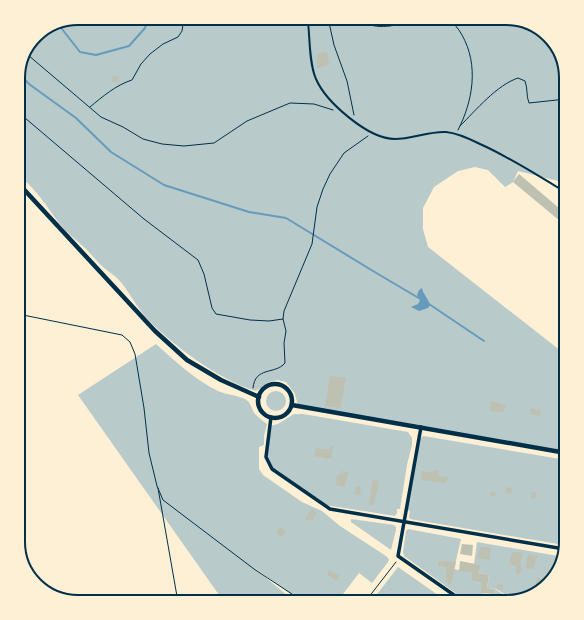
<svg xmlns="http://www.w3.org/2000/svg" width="584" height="620" font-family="'Archivo Narrow',sans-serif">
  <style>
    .green { fill: #b9caca }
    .water { fill: #669bbc }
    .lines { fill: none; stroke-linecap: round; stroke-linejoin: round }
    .stream { stroke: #669bbc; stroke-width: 2 }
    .building { fill: #bec0b2 }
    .path { stroke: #003049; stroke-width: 1 }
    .service { stroke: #003049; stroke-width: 2 }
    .minor { stroke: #003049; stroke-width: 3.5 }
    .tertiary { stroke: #003049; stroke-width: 4.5 }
    .rim { fill: none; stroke: #003049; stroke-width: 2 }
  </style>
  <rect width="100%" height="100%" fill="#fdf0d5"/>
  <g class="green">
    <path d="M 78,18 L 509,18 L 533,24 L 553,41 L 566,78 L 566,183 L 518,171 L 513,182 L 505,187 L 488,170 L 475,167 L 458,171 L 434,187 L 423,208 L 423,229 L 428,247 L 566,355 L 566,453 L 298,406 L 295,394 L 286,382 L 277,380 L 269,382 L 256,391 C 220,381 169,343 144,315 C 134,303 128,289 117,278 C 113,274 107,271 103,267 C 97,262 92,255 86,249 C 80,243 72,237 66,231 C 51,215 37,187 18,176 L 18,74 L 38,33 Z"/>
    <path d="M 156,344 C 175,361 195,380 218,391 C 227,395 237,395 245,399 C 252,403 251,409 255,414 C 259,418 263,421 267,424 L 264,436 L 264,445 L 259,447 L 259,469 L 263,475 L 302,502 L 322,511 L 340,526 L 386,556 L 389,559 L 388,562 L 372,583 L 359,573 L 337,602 L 302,602 L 252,566 L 295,602 L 224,602 L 78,395 Z"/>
    <circle cx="276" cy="401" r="10"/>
    <path d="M 294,414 L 303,414 L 408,432 L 412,438 L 412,445 L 407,465 L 400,509 L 397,509 L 397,513 L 395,516 L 325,505 L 272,469 L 266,457 L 270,426 L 278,424 Z"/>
    <path d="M 423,436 L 566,460 L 566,521 L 562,542 L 558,544 L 410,519 L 409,517 L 410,511 L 406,510 L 419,440 Z"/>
    <path d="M 351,519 L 394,525 L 396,527 L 396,530 L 391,550 L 351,522 Z"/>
    <path d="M 408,529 L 461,539 L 454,569 L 472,573 L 472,581 L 481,583 L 481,593 L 486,594 L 485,602 L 477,602 L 471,596 L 468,602 L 404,556 L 403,552 L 406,531 Z"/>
    <path d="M 477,542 L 558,556 L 555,574 L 543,589 L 541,589 L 542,579 L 537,578 L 534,592 L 513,599 L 496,589 L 487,588 L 489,575 L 478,573 L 480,565 L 474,564 Z"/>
    <path d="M 398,567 L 448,602 L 371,602 Z"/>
    <path d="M 495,589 L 512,600 L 506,602 L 499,602 L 493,594 Z"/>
  </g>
  <path class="water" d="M 422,288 C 423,294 428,298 430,305 L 428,308 L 419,311 L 411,307 L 418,304 L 420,300 L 417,295 L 419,290 Z"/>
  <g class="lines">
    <g class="stream">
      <path d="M 61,25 L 62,29 L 80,52 L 96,55 L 129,46 L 145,28 L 148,18"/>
      <path d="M 19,73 L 29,84 L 76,118 L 111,152 L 164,185 L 249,212 L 286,218 L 373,271 L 422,300"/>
      <path d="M 429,304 L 484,341"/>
    </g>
  </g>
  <g class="building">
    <path d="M 327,52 L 329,65 L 317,68 L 317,54 Z"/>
    <path d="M 112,76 L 118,76 L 119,82 L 112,82 Z"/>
    <path d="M 519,174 L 566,214 L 566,226 L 513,182 Z"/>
    <path d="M 330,376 L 346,378 L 340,408 L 325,406 Z"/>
    <path d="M 491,401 L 506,405 L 503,412 L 490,411 Z"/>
    <path d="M 531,408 L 541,410 L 540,416 L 530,414 Z"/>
    <path d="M 330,446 L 333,447 L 331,459 L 314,456 L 316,448 L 329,450 Z"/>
    <path d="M 433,470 L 439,471 L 438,476 L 448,477 L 446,483 L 421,480 L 422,471 L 433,473 Z"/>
    <path d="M 341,471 L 348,472 L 345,487 L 336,485 L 337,474 L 340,475 Z"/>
    <path d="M 373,480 L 379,481 L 374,505 L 369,505 Z"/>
    <path d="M 356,486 L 361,487 L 360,495 L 354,494 Z"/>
    <path d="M 506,487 L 512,488 L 511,494 L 505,493 Z"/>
    <path d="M 490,492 L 496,492 L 495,496 L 490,496 Z"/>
    <path d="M 532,492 L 537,493 L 535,499 L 531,498 Z"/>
    <path d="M 312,509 L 317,513 L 312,521 L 310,519 L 308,521 L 305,519 Z"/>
    <path d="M 280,527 L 286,531 L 282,537 L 276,533 Z"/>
    <path d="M 462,544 L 473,545 L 472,556 L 460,554 Z"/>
    <path d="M 480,547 L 491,548 L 489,560 L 477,558 Z"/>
    <path d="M 512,552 L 523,553 L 520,565 L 522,565 L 520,574 L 516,574 L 516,566 L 509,564 Z"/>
    <path d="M 528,554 L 537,556 L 533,569 L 526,568 Z"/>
    <path d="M 438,561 L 456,562 L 451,585 L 446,582 L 446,567 L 438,566 Z"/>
    <path d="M 460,561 L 481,565 L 478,573 L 489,575 L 487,588 L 495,589 L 493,594 L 481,593 L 481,583 L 472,581 L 472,573 L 459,571 Z"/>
    <path d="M 329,570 L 340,576 L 336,581 L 327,574 Z"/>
    <path d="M 537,577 L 542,579 L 541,590 L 534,592 Z"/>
    <path d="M 498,583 L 503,585 L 503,590 L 496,589 Z"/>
    <path d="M 471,596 L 479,602 L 468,602 Z"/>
  </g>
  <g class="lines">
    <g class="path">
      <path d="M 328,18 L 334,45 L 347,81 L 354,115"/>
      <path d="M 364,18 L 367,24 C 384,30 403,24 419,18"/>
      <path d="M 449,18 C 453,23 459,29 462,35 C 479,65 473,101 458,130"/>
      <path d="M 554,42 L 554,49 L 558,54"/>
      <path d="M 28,55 L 101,117 L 123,127 L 143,139 L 162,144 L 184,146 L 214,143 L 247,121 L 290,103 L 314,104 L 333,110"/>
      <path d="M 90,107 C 102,97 116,85 132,80 L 141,64 L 150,54 L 163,44 L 178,37 L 182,31 L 184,18"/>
      <path d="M 18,112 L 144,219 L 198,260 L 204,274 L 212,308 L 216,314 L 250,320 L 269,321 L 283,319"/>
      <path d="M 460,126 C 476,110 497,85 518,78 L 525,81 C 528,89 526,96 529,103 L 566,99"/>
      <path d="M 18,314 L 122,335 L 130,342 L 135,354 L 144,408 L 149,453 L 157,486 L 163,500 L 254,569 L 304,602"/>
      <path d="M 253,388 C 255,366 275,375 285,363 L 284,343 L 286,331 L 283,319 L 284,311 L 312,244 L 317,207 L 323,189 L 330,174 L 344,153 L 368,136"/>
      <path d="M 158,488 L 178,602"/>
      <path d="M 365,602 L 396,562"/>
    </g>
    <path class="service" d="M 308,22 C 310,39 309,63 316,79 C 326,102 368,139 395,139 C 412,139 429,131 446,132 C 458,133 470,139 480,144 C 507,156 532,172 557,187 L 566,191"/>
    <g class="minor">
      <path d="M 271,417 L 266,457 L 272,469 L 330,509 L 564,549"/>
      <path d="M 421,427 L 398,556 L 464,602"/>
    </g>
    <g class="tertiary">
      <path d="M 18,183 L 155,331 L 187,360 L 221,380 L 259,397"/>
      <circle cx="275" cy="401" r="17"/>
      <path d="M 292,405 L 566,453"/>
    </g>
  </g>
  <path d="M0 0H584V620H0ZM78 25H506A53 53 0 0 1 559 78V542A53 53 0 0 1 506 595H78A53 53 0 0 1 25 542V78A53 53 0 0 1 78 25Z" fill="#fdf0d5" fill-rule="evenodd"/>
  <path class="rim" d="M78 25H506A53 53 0 0 1 559 78V542A53 53 0 0 1 506 595H78A53 53 0 0 1 25 542V78A53 53 0 0 1 78 25Z"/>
</svg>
